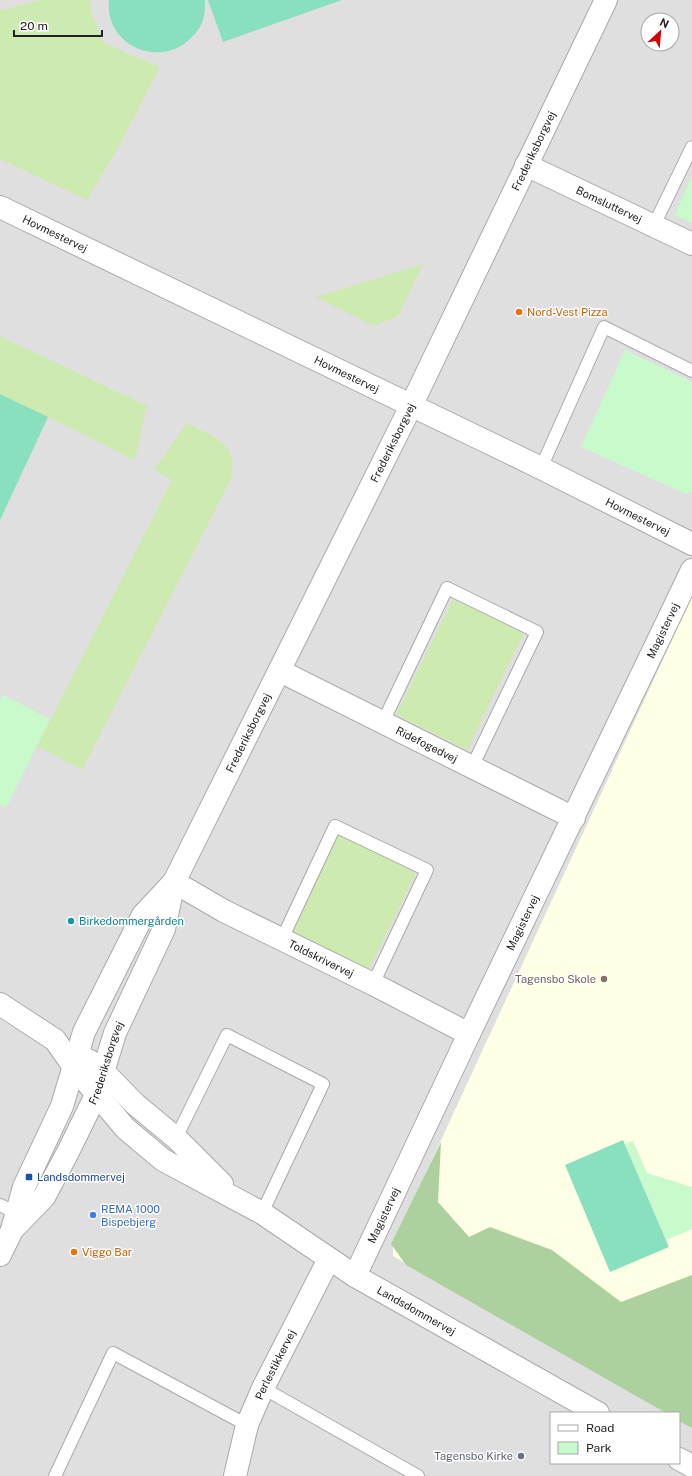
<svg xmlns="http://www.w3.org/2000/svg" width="692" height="1476" font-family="'Public Sans',sans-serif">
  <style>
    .residential { fill: #e0dfdf; fill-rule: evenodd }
    .education { fill: #ffffe5 }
    .grass { fill: #cdebb0 }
    .forest { fill: #add19e }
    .park { fill: #c8facc }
    .pitch { fill: #88e0be }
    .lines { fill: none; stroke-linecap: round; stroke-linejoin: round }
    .service-casing { stroke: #a9a9a9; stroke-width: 14 }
    .minor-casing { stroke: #a9a9a9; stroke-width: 24 }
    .tertiary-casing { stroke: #a9a9a9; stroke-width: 24 }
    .service { stroke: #fff; stroke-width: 12 }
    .minor { stroke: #fff; stroke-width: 22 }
    .tertiary { stroke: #fff; stroke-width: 22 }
    .food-dot { fill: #e8710a; stroke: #fff; stroke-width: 1.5 }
    .culture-dot { fill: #0f9aa8; stroke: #fff; stroke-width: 1.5 }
    .education-dot { fill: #8d6e63; stroke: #fff; stroke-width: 1.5 }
    .transit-dot { fill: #1a4fb4; stroke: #fff; stroke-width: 1.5 }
    .shop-dot { fill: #3f7fe0; stroke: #fff; stroke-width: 1.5 }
    .worship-dot { fill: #6b7280; stroke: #fff; stroke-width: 1.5 }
    .labels { text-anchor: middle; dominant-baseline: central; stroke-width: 3; stroke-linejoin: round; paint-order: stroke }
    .street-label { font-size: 11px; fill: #222; stroke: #fff }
    .food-label { font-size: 11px; fill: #c56008; stroke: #fff; text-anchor: start }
    .culture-label { font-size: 11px; fill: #0d838f; stroke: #fff; text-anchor: start }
    .education-label { font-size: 11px; fill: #785e54; stroke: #fff; text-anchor: end }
    .transit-label { font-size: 11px; fill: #164399; stroke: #fff; text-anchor: start }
    .shop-label { font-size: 11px; fill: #366cbe; stroke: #fff; text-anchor: start }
    .worship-label { font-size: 11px; fill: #5b616d; stroke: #fff; text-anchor: end }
  </style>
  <rect width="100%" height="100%" fill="#f2efe9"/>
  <path class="residential" d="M 0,0 L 692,0 L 692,1476 L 0,1476 ZM 648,20 L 672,20 L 672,44 L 648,44 ZM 551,1413 L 679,1413 L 679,1463 L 551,1463 Z"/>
  <path class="education" d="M 692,597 L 692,1427 L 679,1413 L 667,1413 L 393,1256 L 393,1244 Z"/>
  <g class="grass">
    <path d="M 41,0 L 90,0 L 91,13 L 104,43 L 160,67 L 119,146 L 87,200 L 0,159 L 0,10 Z"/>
    <path d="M 423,264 L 398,316 L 374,326 L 316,297 Z"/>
    <path d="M 0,336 L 147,406 L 135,460 L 48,417 L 0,520 Z"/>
    <path d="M 187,423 L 215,437 L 225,445 L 233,459 L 231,479 L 82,770 L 37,746 L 172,480 L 154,469 Z"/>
    <path d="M 454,597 L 525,631 L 467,750 L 396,715 Z"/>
    <path d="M 339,834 L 417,871 L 369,969 L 293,932 Z"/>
  </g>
  <path class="forest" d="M 441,1142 L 438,1202 L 469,1237 L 490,1227 L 552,1250 L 621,1302 L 692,1275 L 692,1428 L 679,1421 L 679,1413 L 666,1413 L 406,1265 L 391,1244 Z"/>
  <g class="park">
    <path d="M 692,176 L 692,223 L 675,215 Z"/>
    <path d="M 625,350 L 692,382 L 692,492 L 686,494 L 581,447 Z"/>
    <path d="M 3,695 L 50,719 L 6,808 L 0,805 L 0,702 Z"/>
    <path d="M 633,1141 L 647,1173 L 692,1187 L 692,1229 L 666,1240 L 625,1144 Z"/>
  </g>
  <g class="pitch">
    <path d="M 109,0 L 205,0 C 205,5 205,10 204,15 C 203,23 198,31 192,37 C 161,70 104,46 109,0 Z"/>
    <path d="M 208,0 L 342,0 L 223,42 Z"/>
    <path d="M 0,394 L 48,417 L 0,520 Z"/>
    <path d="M 623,1140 L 669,1247 L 610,1272 L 565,1165 Z"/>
  </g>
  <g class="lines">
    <g class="service-casing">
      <g id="service">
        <path d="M 654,225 L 692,147"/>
        <path d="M 541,468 L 604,327 L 692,371"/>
        <path d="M 383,722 L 447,588 L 537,632 L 472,767"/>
        <path d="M 282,939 L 335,826 L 427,870 L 373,984"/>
        <path d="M 176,1138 L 227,1035 L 323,1084 L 262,1213"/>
        <path d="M 0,1205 L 21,1215"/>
        <path d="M 263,1388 L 418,1476"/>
        <path d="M 55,1476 L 113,1353 L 247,1425"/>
      </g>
    </g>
    <g class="minor-casing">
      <g id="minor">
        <path id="s1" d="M 526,165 L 692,244"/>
        <path id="s2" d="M 0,207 L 541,468 L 692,544"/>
        <path id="s3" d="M 280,671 L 574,818"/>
        <path id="s4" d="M 174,882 L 224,911 L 373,984 L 469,1034"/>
        <path id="s5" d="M 0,1004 L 55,1040 L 74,1067 L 125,1128 L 163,1160 L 262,1213 L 355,1276 L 598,1413"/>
        <path d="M 74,1067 L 81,1062 L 88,1060 L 97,1065 L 135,1104 L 176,1138 L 222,1184"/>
        <path id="s6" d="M 355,1276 L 469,1034 L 692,570"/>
        <path d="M 679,1459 L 692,1466"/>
        <path id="s7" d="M 235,1476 L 247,1425 L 263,1388 L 329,1259"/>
      </g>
    </g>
    <g class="tertiary-casing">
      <g id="tertiary">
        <path id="s8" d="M 12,1230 L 44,1197 L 67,1154 L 96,1095 L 115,1033 L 164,929 L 174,882 L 411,406 L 606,0"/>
        <path d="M 0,1255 L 12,1230 L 24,1187 L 62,1106 L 84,1032 L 143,915 L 173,883"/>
      </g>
    </g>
    <use href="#service" class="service"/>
    <use href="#minor" class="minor"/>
    <use href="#tertiary" class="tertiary"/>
  </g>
  <g class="food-dot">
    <circle cx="519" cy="312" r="4"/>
    <circle cx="74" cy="1252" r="4"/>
  </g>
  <circle class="culture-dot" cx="71" cy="921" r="4"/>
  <circle class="education-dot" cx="604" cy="979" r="4"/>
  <rect class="transit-dot" x="25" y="1173" width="8" height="8" rx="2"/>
  <circle class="shop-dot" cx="93" cy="1215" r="4"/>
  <circle class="worship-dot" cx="521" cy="1456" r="4"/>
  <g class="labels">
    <g class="street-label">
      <text stroke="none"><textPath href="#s8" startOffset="1203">Frederiksborgvej</textPath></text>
      <text stroke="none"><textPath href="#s1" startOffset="92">Bomsluttervej</textPath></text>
      <text stroke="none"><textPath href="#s2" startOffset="61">Hovmestervej</textPath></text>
      <text stroke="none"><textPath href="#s2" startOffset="385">Hovmestervej</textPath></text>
      <text stroke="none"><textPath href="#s8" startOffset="879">Frederiksborgvej</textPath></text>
      <text stroke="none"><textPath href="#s2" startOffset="709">Hovmestervej</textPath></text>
      <text stroke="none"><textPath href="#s6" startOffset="715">Magistervej</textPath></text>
      <text stroke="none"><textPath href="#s8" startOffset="555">Frederiksborgvej</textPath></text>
      <text stroke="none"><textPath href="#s3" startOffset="164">Ridefogedvej</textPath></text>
      <text stroke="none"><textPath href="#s6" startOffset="391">Magistervej</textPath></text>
      <text stroke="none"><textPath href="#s4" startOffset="166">Toldskrivervej</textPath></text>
      <text stroke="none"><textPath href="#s8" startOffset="194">Frederiksborgvej</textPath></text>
      <text stroke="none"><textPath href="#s6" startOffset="67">Magistervej</textPath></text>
      <text stroke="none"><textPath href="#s5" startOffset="523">Landsdommervej</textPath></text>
      <text stroke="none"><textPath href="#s7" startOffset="119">Perlestikkervej</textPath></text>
    </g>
    <g class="food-label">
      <text x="527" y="312">Nord-Vest Pizza</text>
      <text x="82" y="1252">Viggo Bar</text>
    </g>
    <g class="culture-label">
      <text x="79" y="921">Birkedommergården</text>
    </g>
    <g class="education-label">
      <text x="596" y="979">Tagensbo Skole</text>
    </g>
    <g class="transit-label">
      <text x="37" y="1177">Landsdommervej</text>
    </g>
    <g class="shop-label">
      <text x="101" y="1209">REMA 1000<tspan x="101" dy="13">Bispebjerg</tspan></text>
    </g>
    <g class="worship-label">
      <text x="513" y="1456">Tagensbo Kirke</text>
    </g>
  </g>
  <rect x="550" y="1412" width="130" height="52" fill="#ffffff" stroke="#a7a7a7"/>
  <rect x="558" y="1425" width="20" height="6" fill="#ffffff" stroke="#a7a7a7"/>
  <text x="586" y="1432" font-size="12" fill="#222222">Road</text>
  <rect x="558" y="1442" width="20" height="12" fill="#c8facc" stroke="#a7a7a7"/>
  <text x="586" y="1452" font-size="12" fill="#222222">Park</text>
  <g transform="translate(660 32) rotate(26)"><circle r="19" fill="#ffffff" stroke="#a7a7a7"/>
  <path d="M0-3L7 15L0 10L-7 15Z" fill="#d40000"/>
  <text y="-6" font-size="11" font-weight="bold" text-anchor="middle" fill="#222222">N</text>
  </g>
  <path d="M14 30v6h88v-6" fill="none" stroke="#222222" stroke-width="2"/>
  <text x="20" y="30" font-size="12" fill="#222222" stroke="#ffffff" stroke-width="3" paint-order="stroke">20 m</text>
</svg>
